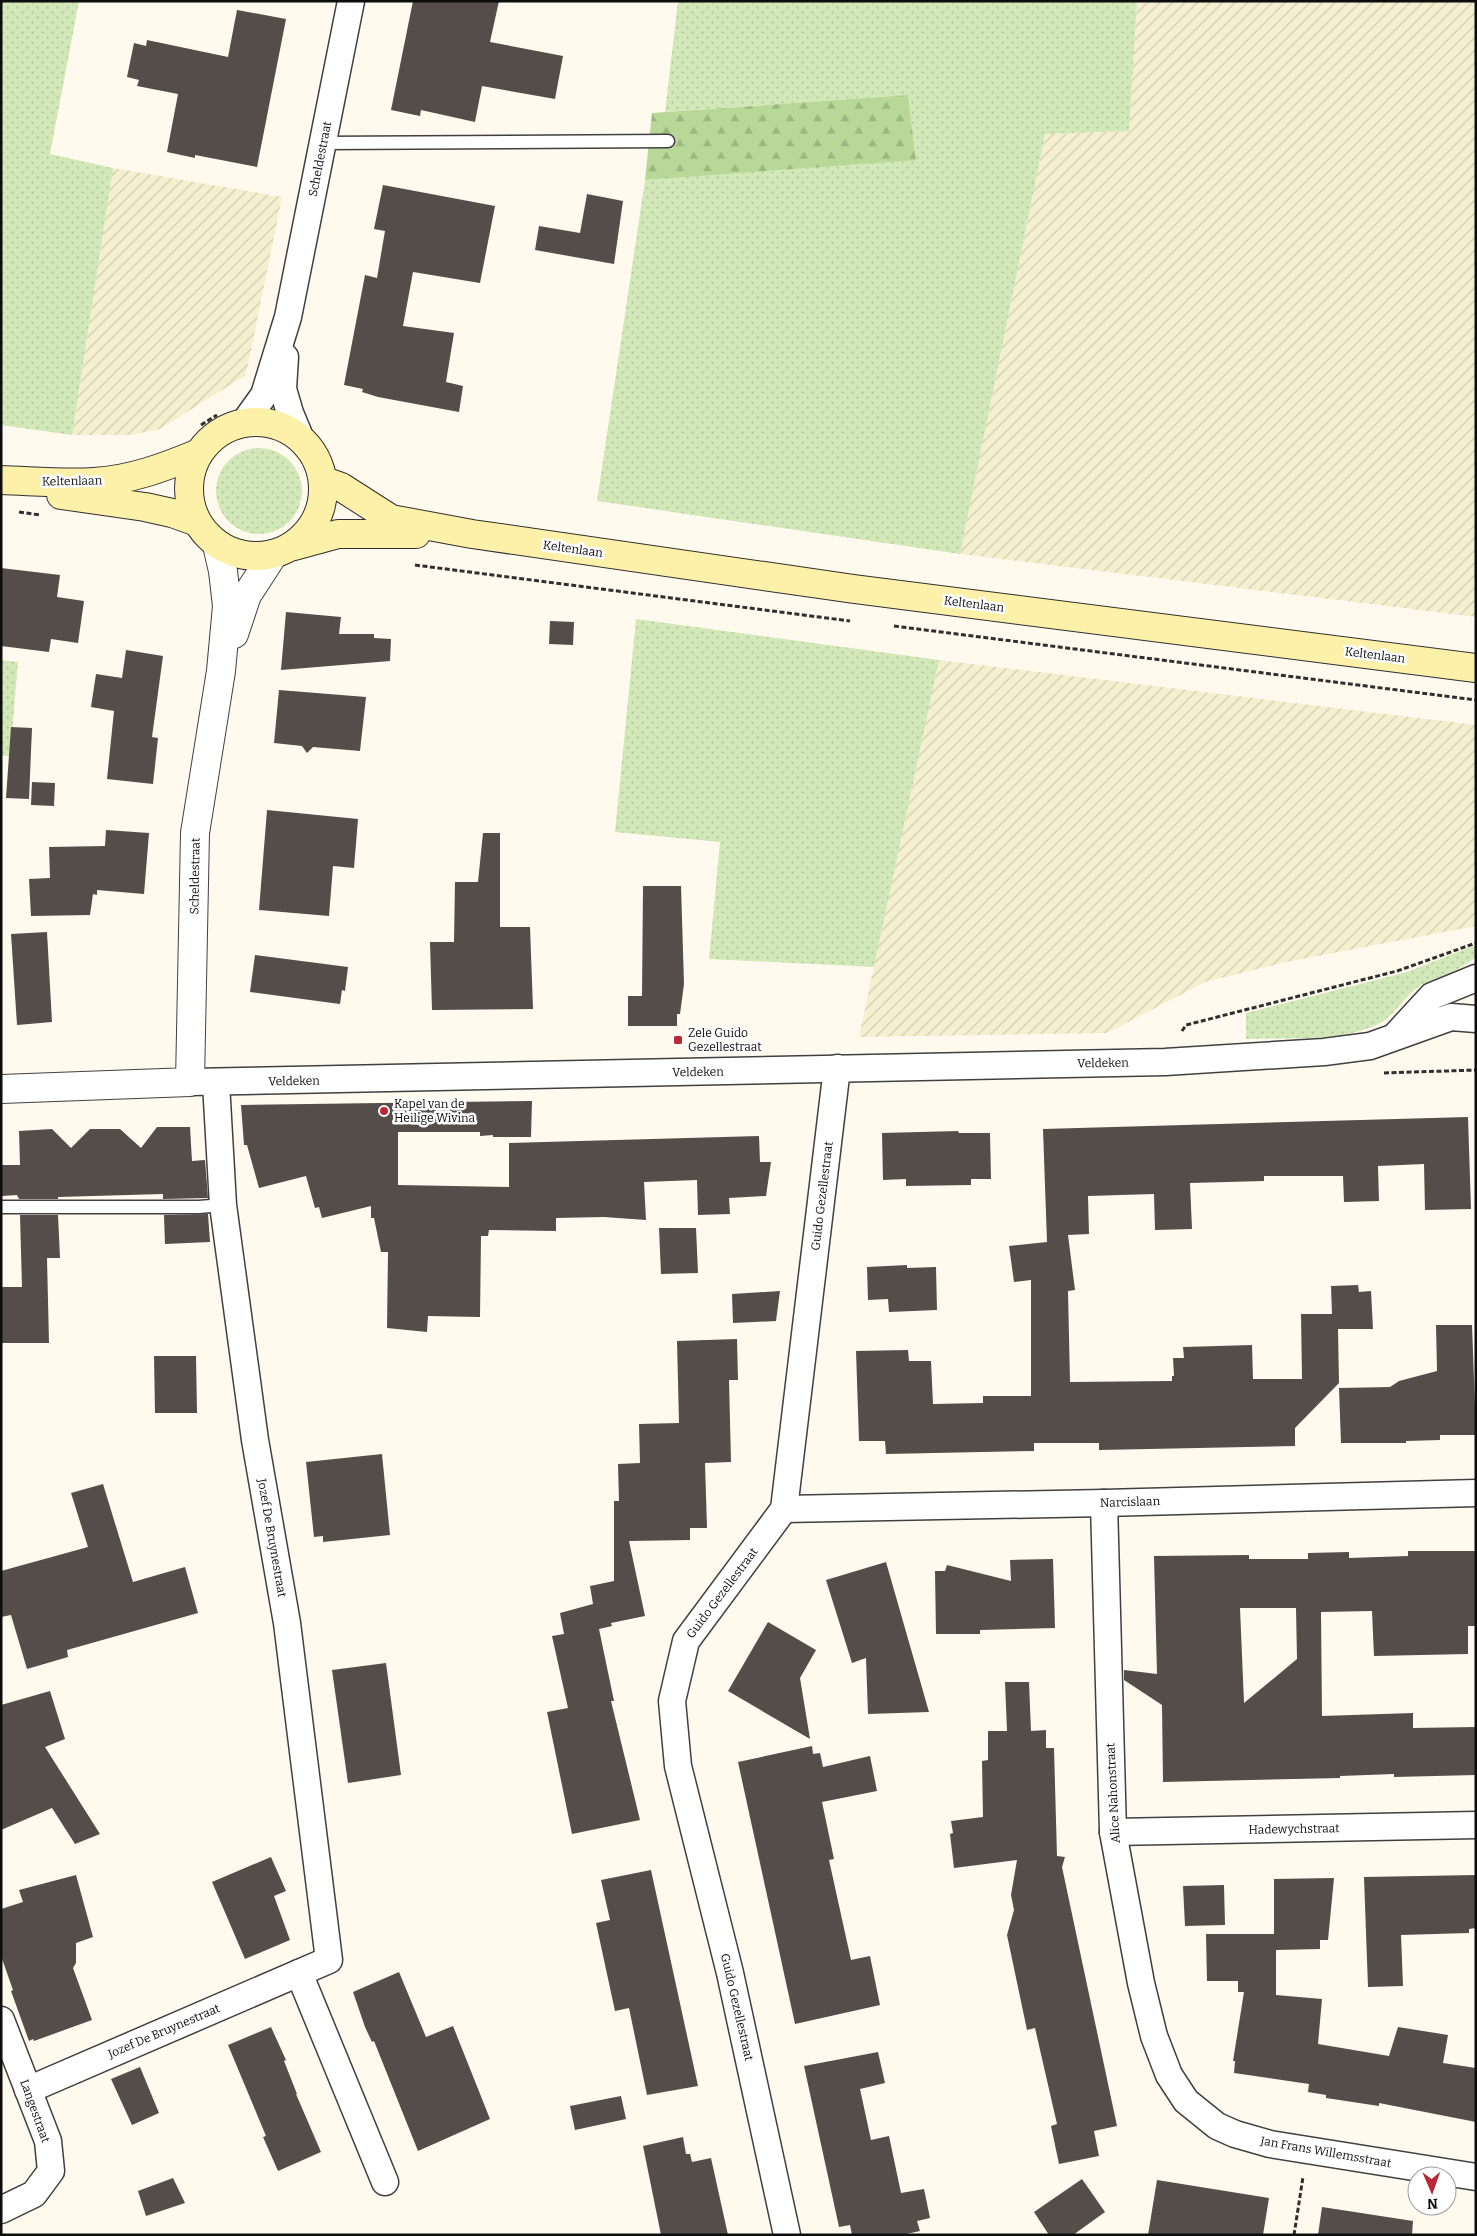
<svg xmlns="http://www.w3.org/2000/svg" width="1477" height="2236" font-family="Bitter,serif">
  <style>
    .farmland { fill: url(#farmland-furrows) }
    .green { fill: url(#green-dots) }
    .forest { fill: url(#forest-firs) }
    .building { fill: #554d49; fill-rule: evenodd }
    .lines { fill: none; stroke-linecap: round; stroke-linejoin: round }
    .service-casing { stroke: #404040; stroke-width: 15 }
    .minor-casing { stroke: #404040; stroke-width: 29 }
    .tertiary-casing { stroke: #404040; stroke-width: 30 }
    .secondary-casing { stroke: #2f2f2f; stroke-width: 30 }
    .path { stroke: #2f2f2f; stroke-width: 3; stroke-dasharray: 5 2.5; stroke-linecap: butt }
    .service { stroke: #fff; stroke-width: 12 }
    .minor { stroke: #fff; stroke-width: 26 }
    .tertiary { stroke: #fff; stroke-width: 28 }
    .secondary { stroke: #fdf0a9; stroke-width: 28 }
    .poi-dot { fill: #b92835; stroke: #fff; stroke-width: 2 }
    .labels { text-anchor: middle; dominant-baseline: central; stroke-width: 5; stroke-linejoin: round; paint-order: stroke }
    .street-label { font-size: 12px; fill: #0d0d0d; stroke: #fff }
    .poi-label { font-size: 12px; fill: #0d0d0d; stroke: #fff; text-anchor: start }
  </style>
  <defs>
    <pattern id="farmland-furrows" width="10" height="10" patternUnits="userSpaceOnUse" patternTransform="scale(1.25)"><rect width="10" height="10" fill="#f4efce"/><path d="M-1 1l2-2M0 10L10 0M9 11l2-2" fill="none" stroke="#d0ccb0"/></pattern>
    <pattern id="green-dots" width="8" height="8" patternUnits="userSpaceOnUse" patternTransform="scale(1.25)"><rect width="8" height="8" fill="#d2e8b8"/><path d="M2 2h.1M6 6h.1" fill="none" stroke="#b3c69d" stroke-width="1.8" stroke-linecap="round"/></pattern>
    <pattern id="forest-firs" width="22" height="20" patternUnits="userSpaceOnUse" patternTransform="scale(1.25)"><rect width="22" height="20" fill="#b7d897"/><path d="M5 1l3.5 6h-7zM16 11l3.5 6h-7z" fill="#9cb881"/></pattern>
  </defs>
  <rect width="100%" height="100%" fill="#fffaed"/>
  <g class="farmland">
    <path d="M 1137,1 L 1476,1 L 1476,617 L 960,554 L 1045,134 L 1129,131 Z"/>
    <path d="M 113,168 L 282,197 L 246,375 L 160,429 L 130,435 L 72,435 Z"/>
    <path d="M 939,660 L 1476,725 L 1476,926 L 1286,962 L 1205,982 L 1107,1033 L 859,1037 Z"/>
  </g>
  <g class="green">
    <path d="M 1,1 L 79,1 L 50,154 L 113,168 L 72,435 L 1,425 Z"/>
    <path d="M 678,1 L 1137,1 L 1129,131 L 1045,134 L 960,554 L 597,501 L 645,180 L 916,159 L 908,95 L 665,112 Z"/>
    <circle cx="259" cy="491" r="43"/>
    <path d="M 636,619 L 939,660 L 874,967 L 709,959 L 720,842 L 615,832 Z"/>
    <path d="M 1,660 L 18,662 L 10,756 L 1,756 Z"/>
    <path d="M 1476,945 L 1476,957 L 1469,962 C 1453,974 1434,977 1418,987 C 1404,997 1396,1013 1382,1022 C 1345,1043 1286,1037 1246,1039 L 1246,1013 L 1407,972 Z"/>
  </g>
  <path class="forest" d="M 908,95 L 916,160 L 645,180 L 652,113 Z"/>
  <g class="building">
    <path d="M 413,1 L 499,1 L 490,42 L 563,56 L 555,99 L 482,86 L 475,122 L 421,110 L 420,116 L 391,110 Z"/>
    <path d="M 237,10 L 286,19 L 257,167 L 195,155 L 195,158 L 167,152 L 178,94 L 137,86 L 139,80 L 127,77 L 134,43 L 146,46 L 147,40 L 228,57 Z"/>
    <path d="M 383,185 L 495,206 L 480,283 L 413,272 L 403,326 L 454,333 L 446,382 L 463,386 L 459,412 L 378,397 L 362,392 L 363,389 L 344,385 L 365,275 L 377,278 L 385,231 L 374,229 Z"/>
    <path d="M 587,194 L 623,201 L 614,264 L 535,250 L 539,226 L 580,233 Z"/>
    <path d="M 1,568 L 60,575 L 57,597 L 84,601 L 78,643 L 51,639 L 49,652 L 1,646 Z"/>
    <path d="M 286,612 L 341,617 L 339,634 L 374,634 L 374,638 L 391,639 L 390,661 L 281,670 Z"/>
    <path d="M 550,621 L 574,622 L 573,645 L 549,644 Z"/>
    <path d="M 126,650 L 163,656 L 152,737 L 158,738 L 153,784 L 107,779 L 114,711 L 91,707 L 96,674 L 122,678 Z"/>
    <path d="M 279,690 L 366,697 L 360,751 L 313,747 L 307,753 L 302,746 L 274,743 Z"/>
    <path d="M 11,727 L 32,728 L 29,799 L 6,798 Z"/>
    <path d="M 32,782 L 55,783 L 54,806 L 31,805 Z"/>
    <path d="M 267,810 L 358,819 L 354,868 L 333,866 L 329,916 L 259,910 Z"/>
    <path d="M 106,830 L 149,833 L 144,894 L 97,890 L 97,895 L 93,894 L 90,915 L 31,916 L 29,879 L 50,878 L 49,847 L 105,846 Z"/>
    <path d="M 483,833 L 500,833 L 500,927 L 530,927 L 533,1009 L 432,1010 L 430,942 L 454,942 L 455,882 L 478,882 Z"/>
    <path d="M 643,886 L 681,886 L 684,984 L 680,1014 L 677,1014 L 677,1026 L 628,1026 L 628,996 L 642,996 Z"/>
    <path d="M 47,932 L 52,1022 L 17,1025 L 11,934 Z"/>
    <path d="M 255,955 L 348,967 L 345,991 L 342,990 L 340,1004 L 250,992 Z"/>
    <path d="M 532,1101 L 531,1137 L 493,1137 L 493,1135 L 480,1136 L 480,1132 L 398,1132 L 398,1185 L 509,1187 L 509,1143 L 759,1136 L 760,1162 L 771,1162 L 766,1196 L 729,1198 L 730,1214 L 698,1215 L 697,1180 L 644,1182 L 646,1220 L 604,1217 L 556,1218 L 556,1231 L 489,1230 L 488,1236 L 481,1236 L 480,1317 L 428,1316 L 427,1332 L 387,1328 L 388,1252 L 381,1252 L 374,1218 L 371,1218 L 371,1206 L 322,1218 L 319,1207 L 315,1208 L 306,1176 L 259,1188 L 247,1145 L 244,1145 L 241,1105 Z"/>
    <path d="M 1468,1117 L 1471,1209 L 1425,1210 L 1424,1164 L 1378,1166 L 1379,1201 L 1344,1202 L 1343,1176 L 1264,1176 L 1264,1181 L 1190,1183 L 1192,1229 L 1155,1230 L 1154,1194 L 1088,1196 L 1089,1234 L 1068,1235 L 1075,1290 L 1068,1291 L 1070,1382 L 1172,1381 L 1172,1376 L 1174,1376 L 1173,1358 L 1184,1358 L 1183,1347 L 1252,1345 L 1253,1379 L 1302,1379 L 1301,1314 L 1332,1314 L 1331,1286 L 1358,1285 L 1359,1292 L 1371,1291 L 1373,1329 L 1338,1329 L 1339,1383 L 1295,1428 L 1295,1446 L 1099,1450 L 1099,1443 L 1034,1443 L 1034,1451 L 886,1454 L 885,1441 L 859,1441 L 856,1351 L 908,1350 L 909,1361 L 931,1361 L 933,1404 L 983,1403 L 983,1396 L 1031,1396 L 1031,1280 L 1014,1282 L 1009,1246 L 1047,1242 L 1043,1129 Z"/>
    <path d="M 157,1127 L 190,1127 L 192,1161 L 205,1160 L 208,1198 L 163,1199 L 163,1194 L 58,1197 L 58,1199 L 19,1199 L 17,1195 L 2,1196 L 1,1165 L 20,1165 L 19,1131 L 52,1129 L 71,1148 L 90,1129 L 120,1129 L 141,1148 Z"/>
    <path d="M 958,1131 L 959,1133 L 990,1133 L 991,1179 L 971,1179 L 971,1185 L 906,1186 L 906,1179 L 883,1180 L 882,1133 Z"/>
    <path d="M 208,1214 L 210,1242 L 165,1244 L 164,1215 Z"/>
    <path d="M 20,1215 L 58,1215 L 60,1258 L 47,1258 L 49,1343 L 1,1343 L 1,1287 L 22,1287 Z"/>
    <path d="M 659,1228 L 696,1228 L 698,1273 L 661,1274 Z"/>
    <path d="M 907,1265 L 907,1268 L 936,1267 L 937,1310 L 889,1312 L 888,1299 L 868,1300 L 867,1267 Z"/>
    <path d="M 780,1291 L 776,1321 L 733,1323 L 732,1294 Z"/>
    <path d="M 1436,1325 L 1472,1325 L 1476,1435 L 1440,1435 L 1440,1440 L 1406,1441 L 1406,1443 L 1341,1443 L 1339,1388 L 1390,1387 L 1399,1381 L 1437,1371 Z"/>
    <path d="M 737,1339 L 738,1380 L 729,1380 L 731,1462 L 705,1463 L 707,1528 L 690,1528 L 690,1540 L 629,1541 L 645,1616 L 611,1623 L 612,1626 L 599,1629 L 614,1701 L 611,1701 L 640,1820 L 572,1834 L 547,1712 L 568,1708 L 552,1636 L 564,1634 L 560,1613 L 593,1604 L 590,1586 L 614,1581 L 614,1501 L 619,1501 L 618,1464 L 640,1463 L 639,1424 L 679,1423 L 677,1341 Z"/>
    <path d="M 154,1356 L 196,1356 L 197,1413 L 155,1413 Z"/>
    <path d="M 382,1454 L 390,1535 L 323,1542 L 323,1536 L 314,1537 L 306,1462 Z"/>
    <path d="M 103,1484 L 133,1582 L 185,1567 L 198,1613 L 67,1650 L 68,1657 L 27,1669 L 11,1615 L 1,1617 L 1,1571 L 88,1547 L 71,1493 Z"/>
    <path d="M 1408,1551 L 1476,1551 L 1476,1626 L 1468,1626 L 1468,1654 L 1374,1656 L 1372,1611 L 1321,1612 L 1322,1716 L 1413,1713 L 1413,1728 L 1476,1727 L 1476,1775 L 1394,1777 L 1394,1774 L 1340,1776 L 1340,1778 L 1163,1782 L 1162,1705 L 1124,1680 L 1124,1670 L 1157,1674 L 1154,1556 L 1249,1555 L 1249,1559 L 1308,1559 L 1308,1553 L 1349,1552 L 1349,1558 L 1408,1556 ZM 1240,1608 L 1296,1608 L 1297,1659 L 1244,1703 Z"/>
    <path d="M 1053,1559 L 1055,1628 L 980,1630 L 980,1634 L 936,1634 L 935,1571 L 945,1571 L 947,1565 L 1011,1581 L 1010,1560 Z"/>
    <path d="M 886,1562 L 929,1712 L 868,1714 L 866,1658 L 852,1663 L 826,1580 Z"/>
    <path d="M 768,1622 L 816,1650 L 800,1678 L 810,1739 L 728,1691 Z"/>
    <path d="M 386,1663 L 401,1775 L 348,1783 L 332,1670 Z"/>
    <path d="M 1005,1682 L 1029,1682 L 1031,1731 L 1046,1730 L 1046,1748 L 1054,1748 L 1057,1856 L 1065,1857 L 1062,1867 L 1117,2126 L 1094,2131 L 1099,2156 L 1059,2164 L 1051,2126 L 1057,2124 L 1035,2028 L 1027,2030 L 1007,1935 L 1014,1910 L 1011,1895 L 1017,1860 L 954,1868 L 950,1834 L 953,1833 L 951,1821 L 983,1817 L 982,1761 L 988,1760 L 988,1731 L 1007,1731 Z"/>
    <path d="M 50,1691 L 65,1739 L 45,1747 L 100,1834 L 75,1844 L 52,1808 L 1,1830 L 1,1705 Z"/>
    <path d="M 812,1746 L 813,1754 L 820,1753 L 823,1767 L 870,1756 L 877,1791 L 822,1802 L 834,1859 L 829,1860 L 851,1960 L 870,1956 L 880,2005 L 795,2024 L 738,1762 Z"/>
    <path d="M 271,1857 L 286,1891 L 274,1896 L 290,1940 L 245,1959 L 212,1882 Z"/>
    <path d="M 651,1870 L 698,2086 L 647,2095 L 629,2008 L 615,2011 L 596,1923 L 610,1920 L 601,1880 Z"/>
    <path d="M 76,1875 L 93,1937 L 76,1943 L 76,1963 L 73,1968 L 92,2020 L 34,2041 L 33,2039 L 29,2041 L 11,1991 L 13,1990 L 1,1956 L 1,1909 L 23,1902 L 19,1890 Z"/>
    <path d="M 1476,1875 L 1476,1928 L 1469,1929 L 1469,1933 L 1401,1935 L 1403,1986 L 1368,1987 L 1364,1877 Z"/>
    <path d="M 1334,1878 L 1328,1940 L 1320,1940 L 1320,1949 L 1276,1950 L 1276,1995 L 1322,1999 L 1318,2044 L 1389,2056 L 1398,2027 L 1448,2035 L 1443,2063 L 1476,2068 L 1476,2122 L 1379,2103 L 1379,2106 L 1326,2098 L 1326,2095 L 1308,2092 L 1309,2084 L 1234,2073 L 1235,2061 L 1233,2061 L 1244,1992 L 1238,1992 L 1238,1981 L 1207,1981 L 1206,1934 L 1274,1934 L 1274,1879 Z"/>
    <path d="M 1224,1885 L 1225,1925 L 1185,1926 L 1183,1886 Z"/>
    <path d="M 399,1972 L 426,2037 L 453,2026 L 490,2119 L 418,2151 L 374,2041 L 372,2042 L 365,2027 L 353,1992 Z"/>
    <path d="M 271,2027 L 286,2060 L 284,2061 L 297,2094 L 296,2094 L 321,2152 L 278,2171 L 263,2137 L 266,2136 L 228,2045 Z"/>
    <path d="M 878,2052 L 885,2083 L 860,2089 L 871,2140 L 889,2136 L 901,2193 L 924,2189 L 930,2218 L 917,2221 L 920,2231 L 902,2235 L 852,2235 L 850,2225 L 839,2227 L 804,2066 Z"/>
    <path d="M 140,2067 L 159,2113 L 132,2125 L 111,2079 Z"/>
    <path d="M 621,2096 L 626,2119 L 575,2130 L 570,2106 Z"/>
    <path d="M 683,2137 L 686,2154 L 690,2154 L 692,2162 L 711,2158 L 728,2235 L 661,2235 L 643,2146 Z"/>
    <path d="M 173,2178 L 185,2203 L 146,2216 L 138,2191 Z"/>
    <path d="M 1082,2179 L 1105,2212 L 1073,2235 L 1049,2235 L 1034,2212 Z"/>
    <path d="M 1157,2180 L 1269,2198 L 1263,2235 L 1148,2235 Z"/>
    <path d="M 1322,2207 L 1413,2221 L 1412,2235 L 1318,2235 Z"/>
  </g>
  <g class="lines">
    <g class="service-casing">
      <g id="service">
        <path d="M 323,143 L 668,141"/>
        <path d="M 1,1207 L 199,1207 L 223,1205"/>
      </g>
    </g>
    <g class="minor-casing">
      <g id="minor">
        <path d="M 285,357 L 283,389 L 290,413 L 300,437"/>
        <path d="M 244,423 L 264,395 L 288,317 L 351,1"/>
        <path d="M 1397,1034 L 1432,996 L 1476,978"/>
        <path d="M 190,1082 L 1165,1062 L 1324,1052 L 1370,1046 L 1451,1017 L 1476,1019"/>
        <path d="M 1104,1503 L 1113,1832 L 1141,1983 L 1154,2036 L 1169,2075 L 1186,2101 L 1217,2126 L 1235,2134 L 1270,2144 L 1476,2177"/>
        <path d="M 784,1509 L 1104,1503 L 1476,1493"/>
        <path d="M 1113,1832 L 1476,1825"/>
        <path d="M 299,1973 L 385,2182"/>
        <path d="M 1,2020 L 48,2141 L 51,2171 L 34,2194 L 1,2210"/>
        <path d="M 28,2090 L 329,1960 L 287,1623 L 255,1440 L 223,1205 L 216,1083"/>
        <path d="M 787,2235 L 730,1973 L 678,1766 L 672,1701 L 686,1641 L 784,1509 L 837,1068"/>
      </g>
    </g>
    <g class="tertiary-casing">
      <g id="tertiary">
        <path d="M 234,634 L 247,595 L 273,555"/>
        <path d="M 1,1089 L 190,1082 L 195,833 L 221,671 L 227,606 L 223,571 L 217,545"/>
      </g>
    </g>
    <g class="secondary-casing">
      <g id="secondary">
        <circle cx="256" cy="489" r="67"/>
        <path d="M 1,480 C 32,481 64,484 94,482 C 131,480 165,467 199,453"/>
        <path d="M 324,481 L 341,487 L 391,519 L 472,534 L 854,589 L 1476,668"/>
        <path d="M 61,495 L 145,507 L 172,513 L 197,522"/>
        <path d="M 294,546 L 338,534 L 416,534"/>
      </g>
    </g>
    <g class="path">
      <path d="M 201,425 L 217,415"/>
      <path d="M 19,512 L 40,515"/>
      <path d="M 415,565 L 850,621"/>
      <path d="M 894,626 L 1476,700"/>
      <path d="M 1182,1031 L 1186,1025 L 1397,971 L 1476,943"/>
      <path d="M 1384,1073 L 1476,1070"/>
      <path d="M 1294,2235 L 1303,2177"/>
    </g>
    <use href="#service" class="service"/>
    <use href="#minor" class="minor"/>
    <use href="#tertiary" class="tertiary"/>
    <use href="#secondary" class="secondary"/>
  </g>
  <g class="poi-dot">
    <rect x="673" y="1035" width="10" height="10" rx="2.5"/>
    <circle cx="384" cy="1111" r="5"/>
  </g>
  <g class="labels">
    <g class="street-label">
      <text transform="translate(320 159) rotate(-79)">Scheldestraat</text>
      <text transform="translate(72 481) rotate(-1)">Keltenlaan</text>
      <text transform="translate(573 549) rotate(8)">Keltenlaan</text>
      <text transform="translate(974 604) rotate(7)">Keltenlaan</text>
      <text transform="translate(1375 655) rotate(7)">Keltenlaan</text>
      <text transform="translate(195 876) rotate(-89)">Scheldestraat</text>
      <text transform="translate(1103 1063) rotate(-1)">Veldeken</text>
      <text transform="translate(698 1072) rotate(-1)">Veldeken</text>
      <text transform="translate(294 1081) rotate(-1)">Veldeken</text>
      <text transform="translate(822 1196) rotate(-83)">Guido Gezellestraat</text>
      <text transform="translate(1130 1502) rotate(-2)">Narcislaan</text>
      <text transform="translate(272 1538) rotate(80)">Jozef De Bruynestraat</text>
      <text transform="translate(722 1593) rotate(-53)">Guido Gezellestraat</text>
      <text transform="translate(1113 1793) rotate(-93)">Alice Nahonstraat</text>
      <text transform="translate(1294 1829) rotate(-1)">Hadewychstraat</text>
      <text transform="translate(737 2007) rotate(77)">Guido Gezellestraat</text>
      <text transform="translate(164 2031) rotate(-23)">Jozef De Bruynestraat</text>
      <text transform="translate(35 2111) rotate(70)">Langestraat</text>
      <text transform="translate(1326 2152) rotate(10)">Jan Frans Willemsstraat</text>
    </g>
    <g class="poi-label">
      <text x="688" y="1033">Zele Guido<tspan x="688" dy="14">Gezellestraat</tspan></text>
      <text x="394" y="1104">Kapel van de<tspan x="394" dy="14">Heilige Wivina</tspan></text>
    </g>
  </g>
  <rect width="1477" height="2236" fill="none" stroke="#0d0d0d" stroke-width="5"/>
  <g transform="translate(1432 2191) rotate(178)"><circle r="24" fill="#ffffff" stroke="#9e9e9e"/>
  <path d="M0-4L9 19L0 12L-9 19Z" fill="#b92835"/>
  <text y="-8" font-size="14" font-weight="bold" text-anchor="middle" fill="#0d0d0d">N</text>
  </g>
</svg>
